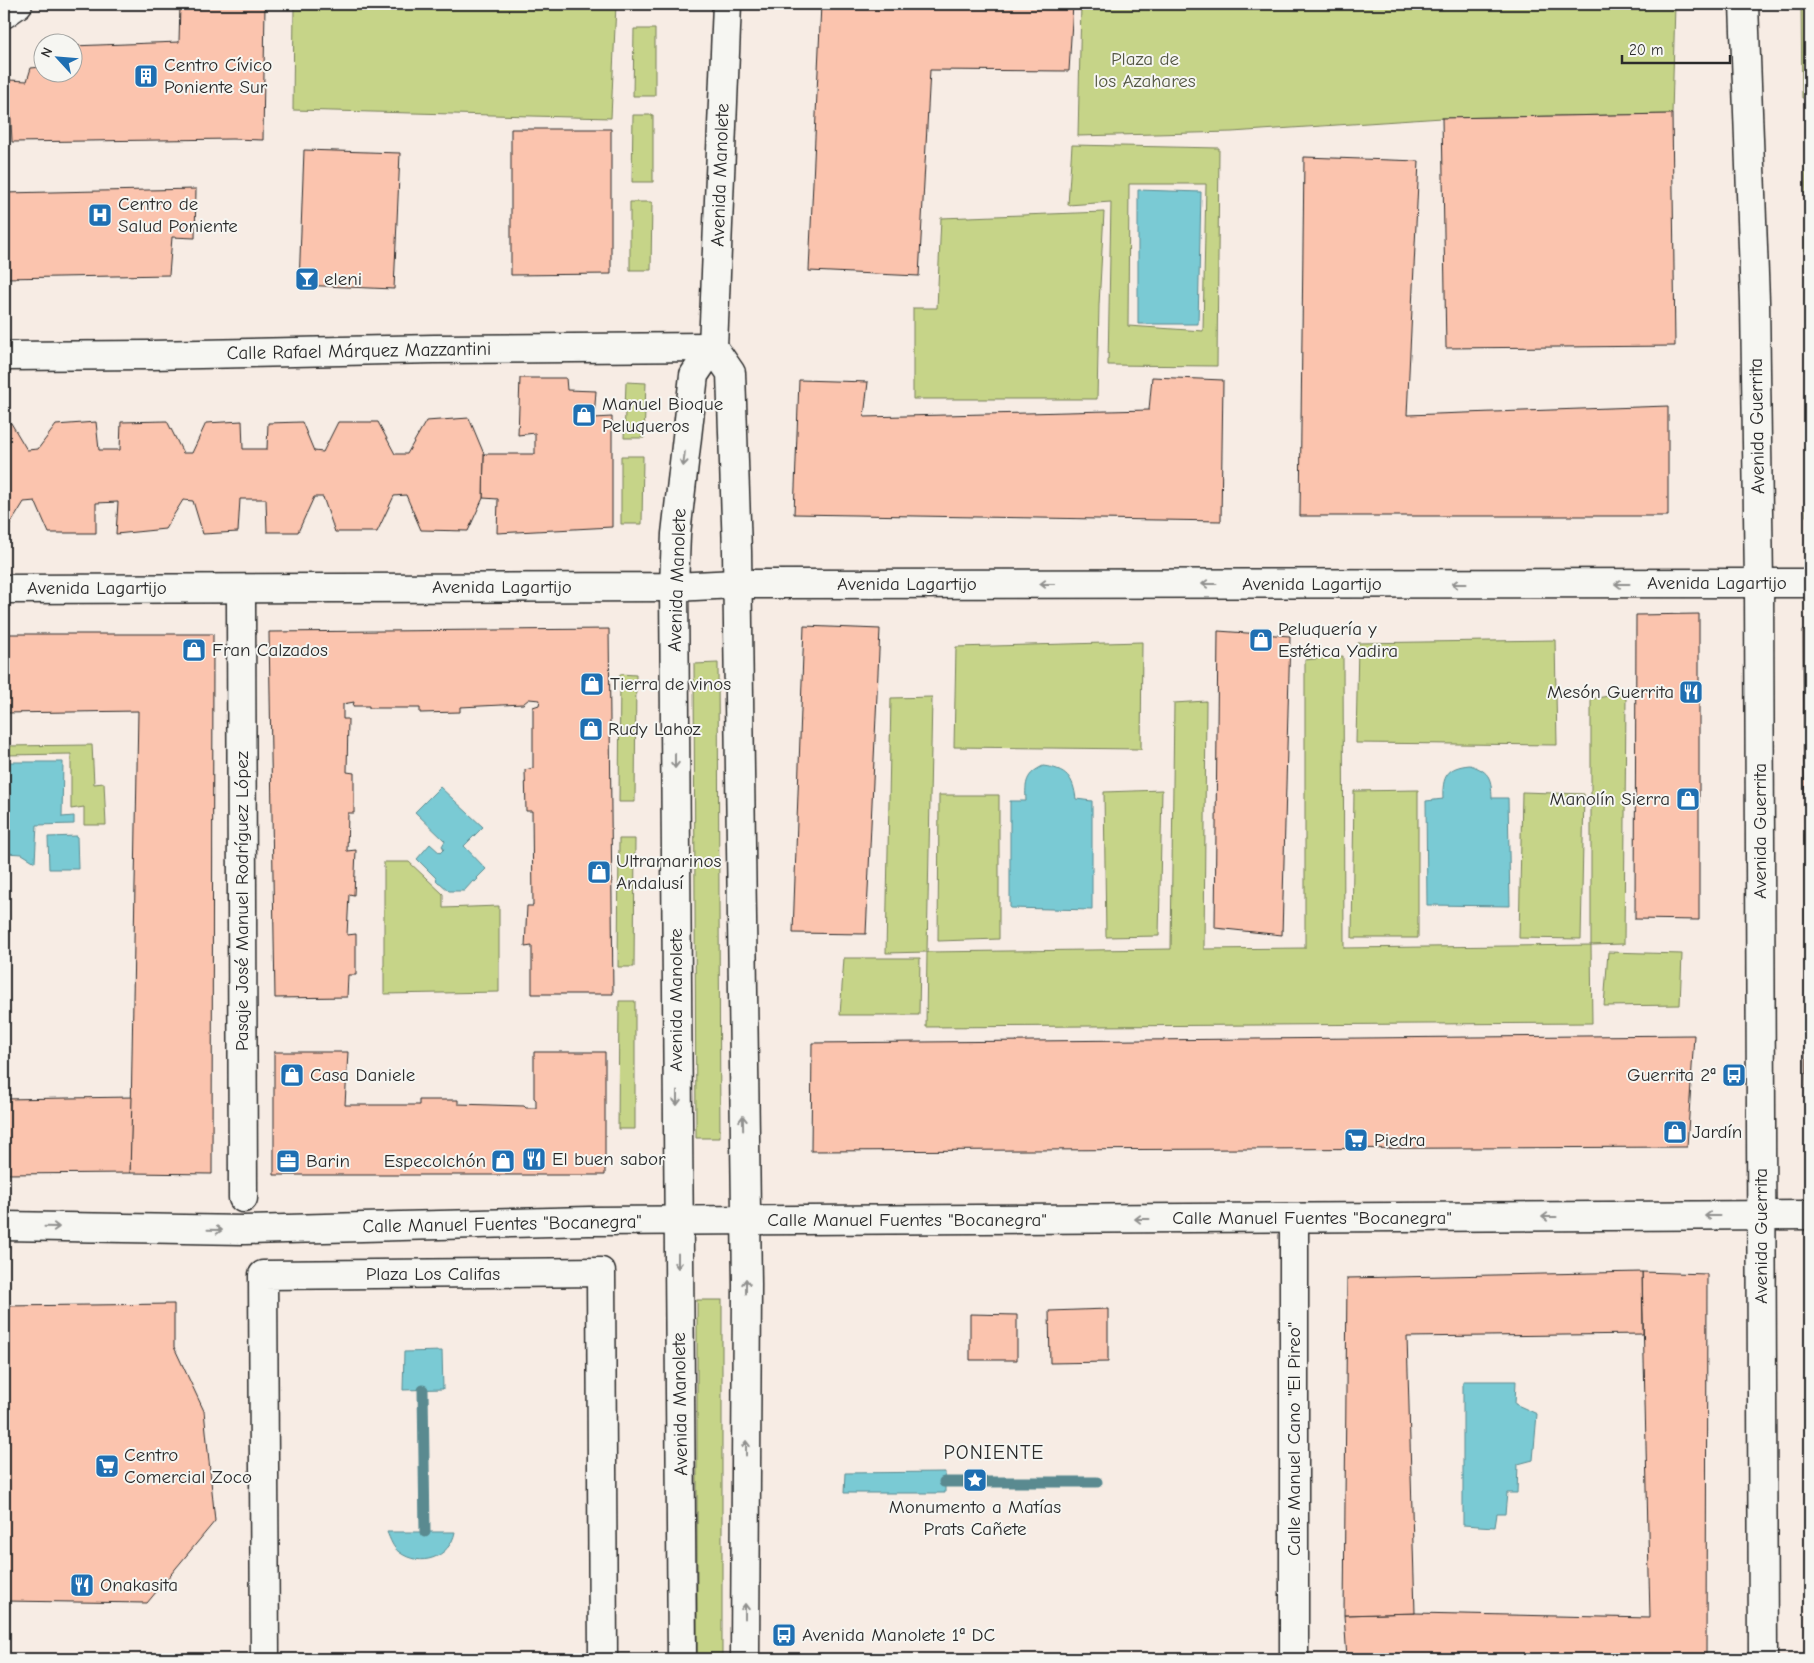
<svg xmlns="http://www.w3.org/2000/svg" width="1814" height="1663" font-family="'Comic Neue',sans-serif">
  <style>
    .green { fill: #c6d488; stroke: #78805a; fill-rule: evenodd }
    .water { fill: #7acad4; stroke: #5a8a90 }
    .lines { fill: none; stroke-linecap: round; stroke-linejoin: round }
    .stream { stroke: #5a8a90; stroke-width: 11 }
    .building { fill: #fbc4ae; stroke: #2b2b2b }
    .pedestrian-casing { stroke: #2b2b2b; stroke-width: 31 }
    .minor-casing { stroke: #2b2b2b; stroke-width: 31 }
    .tertiary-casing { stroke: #2b2b2b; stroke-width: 31 }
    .primary-casing { stroke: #2b2b2b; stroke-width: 31 }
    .pedestrian { stroke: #f6f6f2; stroke-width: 28 }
    .minor { stroke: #f6f6f2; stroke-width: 28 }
    .tertiary { stroke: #f6f6f2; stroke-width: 28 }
    .primary { stroke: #f6f6f2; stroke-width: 28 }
    .oneway { stroke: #90908e }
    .labels { text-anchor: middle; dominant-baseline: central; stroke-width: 4; stroke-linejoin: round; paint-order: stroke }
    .park-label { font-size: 19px; fill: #525542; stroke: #f6f6f2 }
    .poi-label { font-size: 19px; fill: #2b2b2b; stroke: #f6f6f2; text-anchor: start }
    .street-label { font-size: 19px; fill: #2b2b2b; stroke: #f6f6f2 }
    .neighbourhood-label { font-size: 20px; letter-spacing: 1px; fill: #2b2b2b; stroke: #f6f6f2 }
  </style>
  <rect width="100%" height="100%" fill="#f7ece4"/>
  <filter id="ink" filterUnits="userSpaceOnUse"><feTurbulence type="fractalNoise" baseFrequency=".02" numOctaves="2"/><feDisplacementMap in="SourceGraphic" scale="10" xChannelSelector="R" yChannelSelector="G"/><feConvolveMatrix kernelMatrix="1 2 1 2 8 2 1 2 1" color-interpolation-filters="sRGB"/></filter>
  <g filter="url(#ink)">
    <g class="green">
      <path d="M 294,4 L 616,4 L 611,118 L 293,110 Z"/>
      <path d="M 1081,4 L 1675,4 L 1672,114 L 1442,118 L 1232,132 L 1078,136 Z"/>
      <path d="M 1801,4 L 1810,4 L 1810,98 L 1802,98 Z"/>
      <path d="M 634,29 L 655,29 L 655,96 L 633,96 Z"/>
      <path d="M 633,115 L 653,115 L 653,182 L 632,182 Z"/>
      <rect x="1805" y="126" width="5" height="138"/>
      <path d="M 1072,145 L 1219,148 L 1217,366 L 1108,365 L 1111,202 L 1068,205 ZM 1129,184 L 1206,184 L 1203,331 L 1128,326 Z"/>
      <path d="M 630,202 L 652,202 L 651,270 L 630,270 Z"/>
      <path d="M 1104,212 L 1099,305 L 1097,399 L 913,399 L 913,308 L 937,308 L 941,218 Z"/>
      <rect x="1805" y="291" width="5" height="37"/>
      <path d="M 1806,352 L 1810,352 L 1810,416 L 1807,416 Z"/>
      <path d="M 626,382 L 646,383 L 644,438 L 624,438 Z"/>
      <rect x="1806" y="433" width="4" height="83"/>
      <path d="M 621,456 L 643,456 L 642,524 L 621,524 Z"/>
      <path d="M 1555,640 L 1557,745 L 1356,743 L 1358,643 Z"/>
      <path d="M 1142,642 L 1141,749 L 954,747 L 956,647 Z"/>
      <path d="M 1343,656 L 1344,948 L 1591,945 L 1591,699 L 1626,693 L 1624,944 L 1591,945 L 1592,1023 L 926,1027 L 927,952 L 886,953 L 891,698 L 932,697 L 927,952 L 1171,949 L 1174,703 L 1206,701 L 1204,949 L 1305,948 L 1305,660 Z"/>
      <path d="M 718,663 L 720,1138 L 696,1138 L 694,664 Z"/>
      <path d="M 620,674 L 636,675 L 635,802 L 619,802 Z"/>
      <path d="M 92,745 L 94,784 L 104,783 L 106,825 L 84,825 L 84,807 L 71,809 L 71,754 L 4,755 L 4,746 Z"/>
      <path d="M 1162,790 L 1159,936 L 1106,937 L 1104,792 Z"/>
      <path d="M 1418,790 L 1418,938 L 1352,938 L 1354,791 Z"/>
      <path d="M 1522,792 L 1584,794 L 1581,939 L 1519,938 Z"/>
      <path d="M 939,795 L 999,795 L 999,939 L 938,941 Z"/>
      <path d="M 619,839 L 635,839 L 634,967 L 618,967 Z"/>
      <path d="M 384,862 L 409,862 L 443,894 L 443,908 L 499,906 L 499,992 L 384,994 Z"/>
      <path d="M 1608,952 L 1682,954 L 1680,1005 L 1604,1006 Z"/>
      <path d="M 844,958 L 920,958 L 919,1015 L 840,1015 Z"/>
      <path d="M 619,1001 L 635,1001 L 635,1129 L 618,1129 Z"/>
      <rect x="697" y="1300" width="25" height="359"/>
    </g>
    <g class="water">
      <path d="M 1138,190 L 1201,192 L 1198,324 L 1138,324 Z"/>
      <path d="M 4,762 L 63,762 L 62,817 L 74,816 L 74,824 L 37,825 L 35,862 L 22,854 L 5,853 Z"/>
      <path d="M 1470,765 C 1491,772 1491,779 1492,798 L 1508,798 L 1510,906 L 1427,905 L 1426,801 L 1443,799 C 1442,776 1447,767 1470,765 Z"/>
      <path d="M 1043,766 C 1067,769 1073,777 1076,799 L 1092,801 L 1092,910 L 1010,908 L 1010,801 L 1026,801 C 1025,782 1026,774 1043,766 Z"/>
      <path d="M 440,787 L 483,827 L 464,846 L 486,869 L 477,878 L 478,879 L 475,882 L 473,881 L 464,891 L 449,891 L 440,883 L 439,883 L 436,880 L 437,879 L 417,859 L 430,844 L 440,853 L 444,849 L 442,846 L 445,841 L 415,812 Z"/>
      <path d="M 77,836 L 78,869 L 49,869 L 48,837 Z"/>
      <path d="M 442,1351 L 443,1389 L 403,1390 L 404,1352 Z"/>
      <path d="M 1463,1381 L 1516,1381 L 1515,1404 L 1537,1414 L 1533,1460 L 1518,1464 L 1517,1493 L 1507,1493 L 1505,1514 L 1497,1514 L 1495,1527 L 1463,1525 Z"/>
      <path d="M 945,1472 L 945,1493 L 844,1493 L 845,1473 Z"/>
      <path d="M 387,1532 L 455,1532 C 450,1558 420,1568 399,1552 C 393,1548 390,1539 387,1532 Z"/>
    </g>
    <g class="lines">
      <g class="stream">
        <path d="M 423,1390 L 425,1532"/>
        <path d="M 944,1482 L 1097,1482"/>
      </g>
    </g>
    <g class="building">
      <path d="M 180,4 L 265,4 L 263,140 L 232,139 L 12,142 L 9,80 L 27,81 L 31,68 L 42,67 L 42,72 L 72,72 L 72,46 L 179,42 Z"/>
      <path d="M 821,4 L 1073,4 L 1069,71 L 930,70 L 919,276 L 809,271 Z"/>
      <path d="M 1672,114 L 1675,346 L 1446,348 L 1442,118 Z"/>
      <path d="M 511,129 L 611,129 L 611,274 L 511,275 Z"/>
      <path d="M 304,150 L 400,153 L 394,289 L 299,285 Z"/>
      <path d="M 1304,157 L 1419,161 L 1407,415 L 1668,406 L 1668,516 L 1300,516 Z"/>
      <path d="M 196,189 L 195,238 L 172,237 L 169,275 L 4,278 L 4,193 Z"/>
      <path d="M 1152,377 L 1223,380 L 1221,521 L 794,514 L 799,380 L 868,382 L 864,417 L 1149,410 Z"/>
      <path d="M 520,378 L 566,378 L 567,390 L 596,391 L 594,418 L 612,417 L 612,527 L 497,533 L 498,499 L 483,498 L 484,454 L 535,454 L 535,433 L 518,435 Z"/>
      <path d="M 469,418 L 484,454 L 483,498 L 468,531 L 421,530 L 406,495 L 394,496 L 377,532 L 335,532 L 323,497 L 314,497 L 298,532 L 267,532 L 266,499 L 240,499 L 238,532 L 203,534 L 193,501 L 183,500 L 165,529 L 116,534 L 118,502 L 96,503 L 96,533 L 49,533 L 35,501 L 24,502 L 5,533 L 4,533 L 4,423 L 11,423 L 27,450 L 38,449 L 56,425 L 96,422 L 99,450 L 120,450 L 121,422 L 167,421 L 183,453 L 192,453 L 206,423 L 242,421 L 243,449 L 267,449 L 268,423 L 302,422 L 314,451 L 323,452 L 338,422 L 378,422 L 395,454 L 407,454 L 426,421 Z"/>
      <path d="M 1699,614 L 1699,920 L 1635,919 L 1636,615 Z"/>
      <path d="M 804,626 L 880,629 L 866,934 L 793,933 Z"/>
      <path d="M 609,629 L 613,994 L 532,994 L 532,946 L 525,947 L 527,906 L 533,906 L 532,811 L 526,811 L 525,770 L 533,768 L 533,707 L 539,705 L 540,700 L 529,699 L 523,704 L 460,707 L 460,712 L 420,713 L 420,708 L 369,708 L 369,706 L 353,706 L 354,702 L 343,704 L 343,719 L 348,719 L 347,772 L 354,773 L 354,813 L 348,813 L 347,851 L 356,850 L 354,895 L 349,894 L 347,935 L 356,934 L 356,975 L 348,975 L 347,997 L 275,998 L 269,632 Z"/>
      <path d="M 1218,631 L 1290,636 L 1282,935 L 1215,928 Z"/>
      <path d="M 1803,631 L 1810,631 L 1810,1161 L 1807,1161 Z"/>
      <path d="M 4,634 L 213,634 L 212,1174 L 130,1173 L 138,711 L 4,713 Z"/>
      <path d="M 1694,1035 L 1687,1147 L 811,1151 L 812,1043 Z"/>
      <path d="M 274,1052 L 348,1052 L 345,1105 L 419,1105 L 419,1100 L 458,1100 L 458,1104 L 524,1106 L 526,1108 L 536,1108 L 536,1100 L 534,1098 L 534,1052 L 605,1052 L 605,1175 L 274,1175 Z"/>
      <path d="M 132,1097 L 130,1173 L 4,1174 L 4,1099 Z"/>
      <path d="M 1642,1272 L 1707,1274 L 1706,1659 L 1347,1659 L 1344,1615 L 1415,1613 L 1650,1618 Z"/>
      <path d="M 1642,1272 L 1643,1334 L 1407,1337 L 1415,1613 L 1344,1615 L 1347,1278 Z"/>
      <path d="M 174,1304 L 174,1347 L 204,1411 L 215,1521 L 147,1603 L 4,1601 L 4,1306 Z"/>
      <path d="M 1108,1309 L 1108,1362 L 1050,1363 L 1049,1311 Z"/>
      <path d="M 970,1314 L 1017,1315 L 1017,1360 L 970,1360 Z"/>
    </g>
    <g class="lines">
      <g class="pedestrian-casing">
        <g id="pedestrian">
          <path d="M 241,603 L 243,1198"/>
          <path d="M 265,1659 L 263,1275 L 601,1272 L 603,1659"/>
        </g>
      </g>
      <g class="minor-casing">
        <g id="minor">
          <path d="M 4,356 L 151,355 L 434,349 L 713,347"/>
          <path d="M 1294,1659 L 1294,1218"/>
        </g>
      </g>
      <g class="tertiary-casing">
        <g id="tertiary">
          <path d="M 1744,4 L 1755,301 L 1759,584 L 1763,1659"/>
          <path d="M 4,14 L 18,4"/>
          <path d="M 4,589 L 674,587 L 736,584 L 1810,583"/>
          <path d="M 4,1226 L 244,1230 L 589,1221 L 1810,1215"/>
        </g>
      </g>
      <g class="primary-casing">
        <g id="primary">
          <path d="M 713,347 L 731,373 L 737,551 L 747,1285 L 745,1659"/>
          <path d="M 682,1659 L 674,587 L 676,534 L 694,375 L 713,347 L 727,4"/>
        </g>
      </g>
      <use href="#pedestrian" class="pedestrian"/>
      <use href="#minor" class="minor"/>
      <use href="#tertiary" class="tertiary"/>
      <use href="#primary" class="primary"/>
    </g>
    <defs><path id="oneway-shaft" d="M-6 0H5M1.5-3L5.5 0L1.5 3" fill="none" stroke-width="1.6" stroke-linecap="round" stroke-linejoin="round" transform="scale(1.25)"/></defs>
    <g class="oneway">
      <use href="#oneway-shaft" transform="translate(684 459) rotate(96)"/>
      <use href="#oneway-shaft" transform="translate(1047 584) rotate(180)"/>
      <use href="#oneway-shaft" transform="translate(1209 584) rotate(180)"/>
      <use href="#oneway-shaft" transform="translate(1459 584) rotate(180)"/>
      <use href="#oneway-shaft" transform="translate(1622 584) rotate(180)"/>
      <use href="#oneway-shaft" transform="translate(675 761) rotate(90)"/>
      <use href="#oneway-shaft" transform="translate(677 1098) rotate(90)"/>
      <use href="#oneway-shaft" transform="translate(743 1123) rotate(-91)"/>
      <use href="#oneway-shaft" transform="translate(1712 1216) rotate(180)"/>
      <use href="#oneway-shaft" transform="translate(1549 1217) rotate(180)"/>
      <use href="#oneway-shaft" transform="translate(1142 1219) rotate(180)"/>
      <use href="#oneway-shaft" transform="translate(52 1227) rotate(1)"/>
      <use href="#oneway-shaft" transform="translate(215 1230) rotate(1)"/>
      <use href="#oneway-shaft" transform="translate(678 1261) rotate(90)"/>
      <use href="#oneway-shaft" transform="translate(746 1286) rotate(-90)"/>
      <use href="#oneway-shaft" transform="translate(746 1448) rotate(-90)"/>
      <use href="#oneway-shaft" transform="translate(745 1611) rotate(-90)"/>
    </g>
  </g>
  <defs>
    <g id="building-square" transform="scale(1.25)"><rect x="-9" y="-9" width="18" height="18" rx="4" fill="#1f6fb2" stroke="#f6f6f2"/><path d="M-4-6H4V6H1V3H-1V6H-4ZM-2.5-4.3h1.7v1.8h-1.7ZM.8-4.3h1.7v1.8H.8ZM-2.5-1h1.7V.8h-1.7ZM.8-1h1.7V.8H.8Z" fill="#fff"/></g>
    <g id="hospital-square" transform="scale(1.25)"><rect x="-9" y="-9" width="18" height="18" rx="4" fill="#1f6fb2" stroke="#f6f6f2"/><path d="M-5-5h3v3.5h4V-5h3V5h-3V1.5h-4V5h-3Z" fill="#fff"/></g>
    <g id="bar-square" transform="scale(1.25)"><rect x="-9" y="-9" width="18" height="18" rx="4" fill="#1f6fb2" stroke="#f6f6f2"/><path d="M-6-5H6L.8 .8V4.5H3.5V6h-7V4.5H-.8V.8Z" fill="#fff"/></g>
    <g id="shop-square" transform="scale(1.25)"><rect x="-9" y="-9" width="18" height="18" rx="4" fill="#1f6fb2" stroke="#f6f6f2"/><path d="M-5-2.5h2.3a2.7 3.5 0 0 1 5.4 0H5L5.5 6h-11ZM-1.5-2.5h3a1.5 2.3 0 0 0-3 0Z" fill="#fff"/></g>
    <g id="restaurant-square" transform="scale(1.25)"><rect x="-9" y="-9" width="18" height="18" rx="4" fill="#1f6fb2" stroke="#f6f6f2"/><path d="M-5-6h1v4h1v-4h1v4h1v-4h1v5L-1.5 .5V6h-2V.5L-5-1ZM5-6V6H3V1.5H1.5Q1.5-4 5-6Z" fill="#fff"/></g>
    <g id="bus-square" transform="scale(1.25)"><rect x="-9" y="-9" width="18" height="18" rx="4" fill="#1f6fb2" stroke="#f6f6f2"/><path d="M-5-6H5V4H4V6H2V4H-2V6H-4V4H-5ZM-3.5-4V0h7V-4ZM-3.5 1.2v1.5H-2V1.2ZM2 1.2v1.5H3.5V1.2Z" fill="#fff"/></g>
    <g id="supermarket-square" transform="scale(1.25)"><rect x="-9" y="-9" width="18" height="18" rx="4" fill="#1f6fb2" stroke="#f6f6f2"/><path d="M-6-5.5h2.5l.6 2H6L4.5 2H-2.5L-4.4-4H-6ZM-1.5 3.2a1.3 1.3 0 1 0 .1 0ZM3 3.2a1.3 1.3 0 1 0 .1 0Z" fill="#fff"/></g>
    <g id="office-square" transform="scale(1.25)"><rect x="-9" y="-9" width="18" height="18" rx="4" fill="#1f6fb2" stroke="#f6f6f2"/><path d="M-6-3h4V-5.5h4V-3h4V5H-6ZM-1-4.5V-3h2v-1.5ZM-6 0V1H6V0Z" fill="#fff"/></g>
    <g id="sight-square" transform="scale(1.25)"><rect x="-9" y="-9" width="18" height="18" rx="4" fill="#1f6fb2" stroke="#f6f6f2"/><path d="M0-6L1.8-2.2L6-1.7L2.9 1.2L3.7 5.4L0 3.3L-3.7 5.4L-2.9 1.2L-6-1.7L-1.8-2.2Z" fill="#fff"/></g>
  </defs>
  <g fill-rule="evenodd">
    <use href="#building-square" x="146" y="76"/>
    <use href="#hospital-square" x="100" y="215"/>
    <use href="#bar-square" x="307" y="279"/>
    <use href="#shop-square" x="584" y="415"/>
    <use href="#shop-square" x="1261" y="640"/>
    <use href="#shop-square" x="194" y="650"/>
    <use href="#shop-square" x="592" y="684"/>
    <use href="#restaurant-square" x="1691" y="692"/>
    <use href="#shop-square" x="591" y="729"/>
    <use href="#shop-square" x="1688" y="799"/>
    <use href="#shop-square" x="599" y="872"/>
    <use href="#shop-square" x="292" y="1075"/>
    <use href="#bus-square" x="1734" y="1075"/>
    <use href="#shop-square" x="1675" y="1132"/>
    <use href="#supermarket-square" x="1356" y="1140"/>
    <use href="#restaurant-square" x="534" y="1159"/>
    <use href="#office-square" x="288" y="1161"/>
    <use href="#shop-square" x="503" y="1161"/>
    <use href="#supermarket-square" x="107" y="1466"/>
    <use href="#sight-square" x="975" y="1480"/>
    <use href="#restaurant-square" x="82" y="1585"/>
    <use href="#bus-square" x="784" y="1635"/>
  </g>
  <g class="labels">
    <g class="park-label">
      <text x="1145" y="59">Plaza de<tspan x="1145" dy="22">los Azahares</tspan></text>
    </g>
    <g class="poi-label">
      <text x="164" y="65">Centro Cívico<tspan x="164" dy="22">Poniente Sur</tspan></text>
      <text x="118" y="204">Centro de<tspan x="118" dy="22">Salud Poniente</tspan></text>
      <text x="324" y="279">eleni</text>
      <text x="602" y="404">Manuel Bioque<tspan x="602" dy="22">Peluqueros</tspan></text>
      <text x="1278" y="629">Peluquería y<tspan x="1278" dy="22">Estética Yadira</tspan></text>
      <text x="212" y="650">Fran Calzados</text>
      <text x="610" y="684">Tierra de vinos</text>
      <text x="1674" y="692" text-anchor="end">Mesón Guerrita</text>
      <text x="608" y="729">Rudy Lahoz</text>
      <text x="1670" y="799" text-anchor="end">Manolín Sierra</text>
      <text x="616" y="861">Ultramarinos<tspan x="616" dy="22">Andalusí</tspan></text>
      <text x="310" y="1075">Casa Daniele</text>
      <text x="1716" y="1075" text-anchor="end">Guerrita 2ª</text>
      <text x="1692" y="1132">Jardín</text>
      <text x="1374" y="1140">Piedra</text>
      <text x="552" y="1159">El buen sabor</text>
      <text x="306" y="1161">Barin</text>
      <text x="486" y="1161" text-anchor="end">Especolchón</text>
      <text x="124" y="1455">Centro<tspan x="124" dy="22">Comercial Zoco</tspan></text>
      <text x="975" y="1507" text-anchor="middle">Monumento a Matías<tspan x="975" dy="22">Prats Cañete</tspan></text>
      <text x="100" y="1585">Onakasita</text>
      <text x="802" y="1635">Avenida Manolete 1ª DC</text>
    </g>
    <g class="street-label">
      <text transform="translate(720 175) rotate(-88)">Avenida Manolete</text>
      <text transform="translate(359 351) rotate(-1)">Calle Rafael Márquez Mazzantini</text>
      <text transform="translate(1757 426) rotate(-91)">Avenida Guerrita</text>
      <text transform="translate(677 580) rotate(-88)">Avenida Manolete</text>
      <text x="1717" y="583">Avenida Lagartijo</text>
      <text x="907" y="584">Avenida Lagartijo</text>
      <text x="1312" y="584">Avenida Lagartijo</text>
      <text x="502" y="587">Avenida Lagartijo</text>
      <text x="97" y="588">Avenida Lagartijo</text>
      <text transform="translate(1760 831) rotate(-90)">Avenida Guerrita</text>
      <text transform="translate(242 901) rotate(-90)">Pasaje José Manuel Rodríguez López</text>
      <text transform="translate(676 1000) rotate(-90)">Avenida Manolete</text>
      <text x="1312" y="1218">Calle Manuel Fuentes "Bocanegra"</text>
      <text x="907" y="1220">Calle Manuel Fuentes "Bocanegra"</text>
      <text transform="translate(502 1224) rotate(-1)">Calle Manuel Fuentes "Bocanegra"</text>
      <text transform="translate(1761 1236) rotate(-90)">Avenida Guerrita</text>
      <text x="433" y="1274">Plaza Los Califas</text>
      <text transform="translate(680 1404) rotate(-91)">Avenida Manolete</text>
      <text transform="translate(1294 1439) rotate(-90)">Calle Manuel Cano "El Pireo"</text>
    </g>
    <g class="neighbourhood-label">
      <text x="994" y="1452">PONIENTE</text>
    </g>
  </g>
  <rect width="1814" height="1663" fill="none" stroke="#f6f6f2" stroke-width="20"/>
  <rect x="10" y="10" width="1794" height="1643" fill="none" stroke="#2b2b2b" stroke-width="2" filter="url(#ink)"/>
  <g transform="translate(58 58) rotate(296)"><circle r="24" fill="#f6f6f2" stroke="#a5a5a2"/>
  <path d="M0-4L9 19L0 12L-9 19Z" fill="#1f6fb2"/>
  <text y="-8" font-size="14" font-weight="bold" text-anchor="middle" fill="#2b2b2b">N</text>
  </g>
  <path d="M1622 55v8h108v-8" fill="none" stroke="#2b2b2b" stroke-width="2.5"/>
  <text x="1629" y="55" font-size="15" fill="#2b2b2b" stroke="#f6f6f2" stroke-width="4" paint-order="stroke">20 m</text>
</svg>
